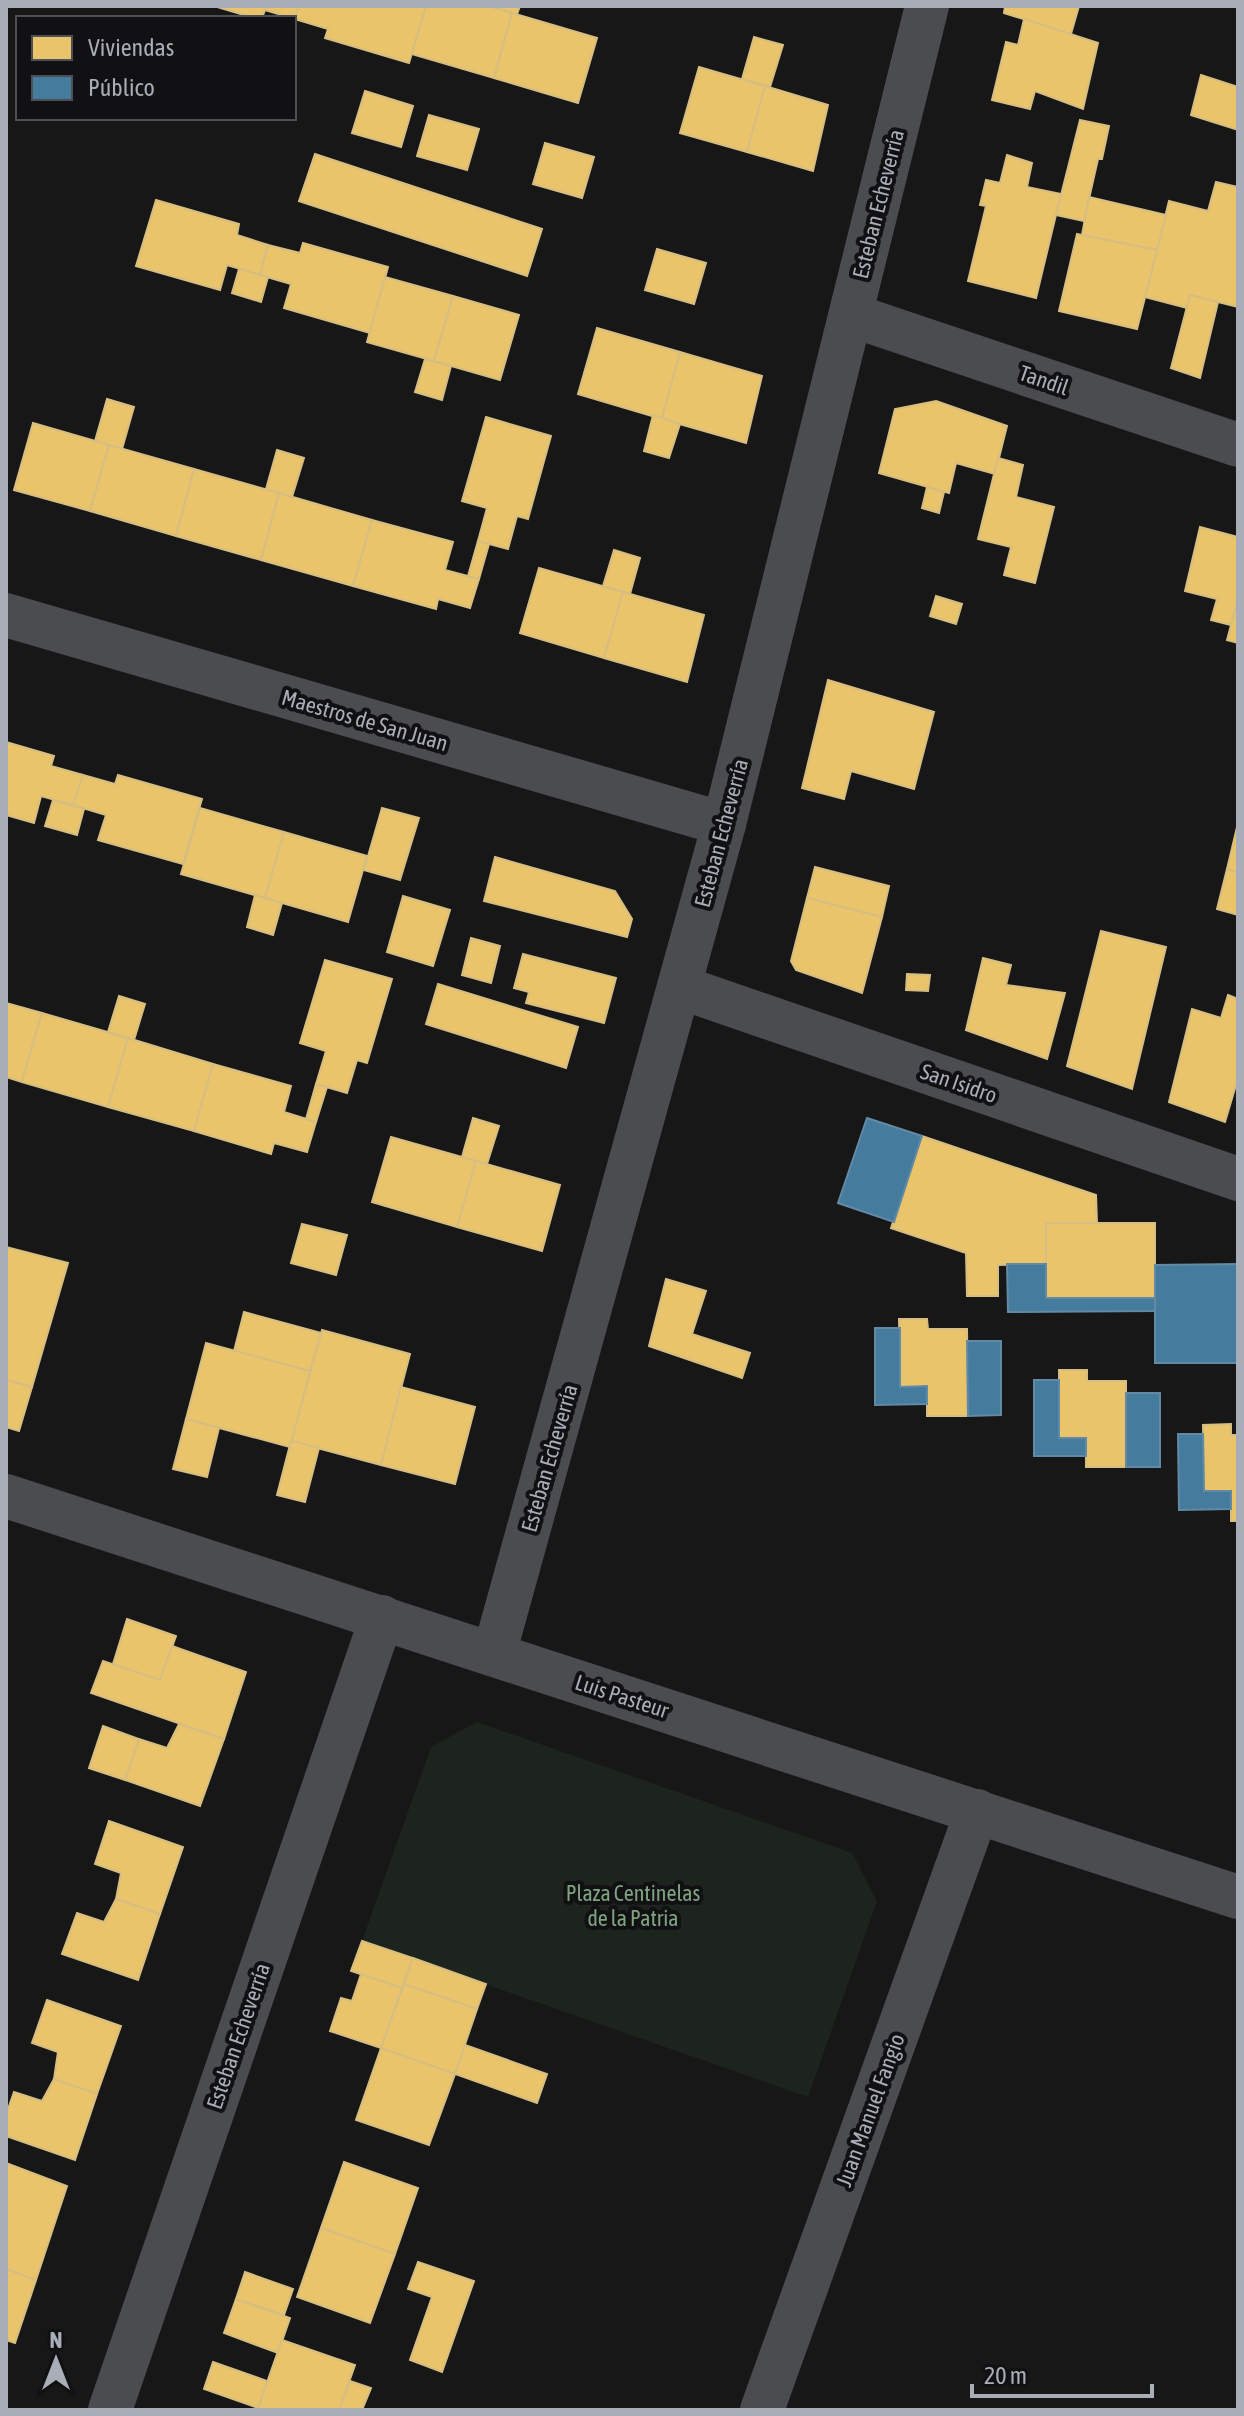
<svg xmlns="http://www.w3.org/2000/svg" width="1244" height="2416" font-family="'Asap Condensed',sans-serif">
  <style>
    .green { fill: #1d241e }
    .homes { fill: #e9c46a; stroke: #d6bd81; stroke-width: 2 }
    .public { fill: #457b9d; stroke: #638aa5; stroke-width: 2 }
    .lines { fill: none; stroke-linecap: round; stroke-linejoin: round }
    .minor { stroke: #4b4c50; stroke-width: 44 }
    .labels { text-anchor: middle; dominant-baseline: central; stroke-width: 8; stroke-linejoin: round; paint-order: stroke }
    .street-label { font-size: 22px; fill: #a8adb8; stroke: #111113 }
    .park-label { font-size: 22px; fill: #7fa381; stroke: #111113 }
  </style>
  <rect width="100%" height="100%" fill="#171717"/>
  <path class="green" d="M 477,1722 L 852,1853 L 877,1901 L 808,2097 L 362,1941 L 431,1747 Z"/>
  <g class="homes">
    <path d="M 214,6 L 299,6 L 295,19 L 265,10 L 262,18 L 254,18 Z"/>
    <path d="M 299,6 L 426,6 L 409,63 L 325,38 L 328,29 L 295,19 Z"/>
    <path d="M 426,6 L 488,6 L 512,13 L 494,78 L 412,54 Z"/>
    <path d="M 489,6 L 520,6 L 517,14 Z"/>
    <path d="M 1005,6 L 1079,6 L 1071,34 L 1004,13 Z"/>
    <path d="M 512,13 L 597,38 L 578,103 L 494,78 Z"/>
    <path d="M 1024,19 L 1098,43 L 1083,109 L 1035,91 L 1030,109 L 992,100 L 1006,42 L 1018,45 Z"/>
    <path d="M 754,37 L 783,45 L 770,87 L 742,79 Z"/>
    <path d="M 699,67 L 765,86 L 747,152 L 680,133 Z"/>
    <path d="M 1201,75 L 1238,87 L 1238,130 L 1191,115 Z"/>
    <path d="M 765,86 L 828,105 L 813,171 L 747,152 Z"/>
    <path d="M 365,91 L 413,106 L 401,147 L 352,133 Z"/>
    <path d="M 429,115 L 479,129 L 467,170 L 417,156 Z"/>
    <path d="M 1080,120 L 1109,126 L 1102,159 L 1098,159 L 1084,221 L 1056,215 Z"/>
    <path d="M 545,143 L 594,157 L 582,198 L 533,184 Z"/>
    <path d="M 315,154 L 542,229 L 527,276 L 299,201 Z"/>
    <path d="M 1007,155 L 1032,163 L 1027,187 L 1061,194 L 1036,298 L 968,281 L 986,206 L 980,205 L 986,180 L 1000,183 Z"/>
    <path d="M 1216,182 L 1238,187 L 1238,307 L 1190,295 L 1187,308 L 1145,297 L 1169,201 L 1208,211 Z"/>
    <path d="M 1089,197 L 1166,215 L 1157,250 L 1082,235 Z"/>
    <path d="M 156,200 L 239,224 L 237,235 L 268,245 L 260,275 L 227,265 L 220,290 L 136,266 Z"/>
    <path d="M 1077,234 L 1157,250 L 1137,329 L 1059,311 Z"/>
    <path d="M 303,243 L 388,267 L 370,333 L 284,308 L 291,284 L 260,275 L 268,245 L 300,253 Z"/>
    <path d="M 657,249 L 706,263 L 694,304 L 645,290 Z"/>
    <path d="M 239,269 L 268,277 L 261,302 L 232,293 Z"/>
    <path d="M 385,277 L 453,296 L 434,361 L 367,342 Z"/>
    <path d="M 1190,295 L 1218,302 L 1200,378 L 1171,368 Z"/>
    <path d="M 453,296 L 519,315 L 500,380 L 434,361 Z"/>
    <path d="M 597,328 L 680,352 L 662,419 L 578,394 Z"/>
    <path d="M 680,352 L 762,376 L 746,443 L 662,419 Z"/>
    <path d="M 425,359 L 451,366 L 442,400 L 415,392 Z"/>
    <path d="M 107,399 L 134,407 L 122,449 L 95,441 Z"/>
    <path d="M 936,401 L 1007,426 L 995,474 L 956,463 L 949,493 L 879,473 L 895,409 Z"/>
    <path d="M 653,415 L 680,424 L 669,458 L 644,451 Z"/>
    <path d="M 486,417 L 551,436 L 528,519 L 517,516 L 508,549 L 478,541 L 487,508 L 462,501 Z"/>
    <path d="M 33,423 L 109,445 L 90,511 L 14,490 Z"/>
    <path d="M 109,445 L 194,469 L 176,536 L 90,511 Z"/>
    <path d="M 277,450 L 304,458 L 292,497 L 266,489 Z"/>
    <path d="M 998,458 L 1023,465 L 1016,497 L 1054,507 L 1035,583 L 1004,575 L 1011,547 L 978,539 Z"/>
    <path d="M 194,469 L 279,493 L 261,560 L 176,536 Z"/>
    <path d="M 927,487 L 944,492 L 939,513 L 922,508 Z"/>
    <path d="M 279,493 L 372,520 L 353,586 L 261,560 Z"/>
    <path d="M 372,520 L 453,542 L 445,570 L 479,579 L 470,608 L 438,599 L 436,609 L 353,586 Z"/>
    <path d="M 1200,527 L 1238,537 L 1238,603 L 1231,625 L 1211,620 L 1217,599 L 1185,591 Z"/>
    <path d="M 478,541 L 489,544 L 479,579 L 468,576 Z"/>
    <path d="M 614,550 L 640,558 L 630,594 L 603,586 Z"/>
    <path d="M 539,568 L 623,592 L 604,658 L 520,633 Z"/>
    <path d="M 623,592 L 704,615 L 687,682 L 604,658 Z"/>
    <path d="M 936,596 L 962,604 L 956,624 L 930,616 Z"/>
    <path d="M 1237,603 L 1238,603 L 1238,643 L 1227,640 Z"/>
    <path d="M 828,680 L 934,712 L 914,789 L 851,771 L 844,799 L 802,788 Z"/>
    <path d="M 6,742 L 54,756 L 51,766 L 83,775 L 73,805 L 41,796 L 34,823 L 6,815 Z"/>
    <path d="M 83,775 L 115,784 L 118,775 L 202,799 L 183,864 L 98,840 L 106,815 L 73,805 Z"/>
    <path d="M 53,800 L 84,809 L 77,835 L 45,826 Z"/>
    <path d="M 200,808 L 284,832 L 265,898 L 181,874 Z"/>
    <path d="M 382,808 L 419,818 L 400,880 L 364,870 Z"/>
    <path d="M 1238,823 L 1238,872 L 1227,869 Z"/>
    <path d="M 284,832 L 367,856 L 348,922 L 265,898 Z"/>
    <path d="M 495,857 L 615,891 L 632,919 L 627,937 L 484,901 Z"/>
    <path d="M 815,867 L 889,886 L 882,917 L 807,898 Z"/>
    <path d="M 1227,869 L 1238,872 L 1238,915 L 1217,909 Z"/>
    <path d="M 255,895 L 282,903 L 273,935 L 247,927 Z"/>
    <path d="M 403,896 L 450,910 L 433,966 L 387,952 Z"/>
    <path d="M 807,898 L 882,917 L 862,993 L 796,970 L 791,961 Z"/>
    <path d="M 1101,931 L 1166,947 L 1132,1089 L 1067,1066 Z"/>
    <path d="M 471,938 L 500,946 L 491,983 L 462,975 Z"/>
    <path d="M 523,954 L 616,978 L 604,1023 L 526,1003 L 529,992 L 514,988 Z"/>
    <path d="M 983,958 L 1011,965 L 1006,985 L 1065,993 L 1047,1059 L 966,1030 Z"/>
    <path d="M 325,960 L 392,979 L 367,1063 L 357,1060 L 347,1093 L 316,1084 L 326,1051 L 300,1043 Z"/>
    <path d="M 907,974 L 930,975 L 928,991 L 906,990 Z"/>
    <path d="M 438,984 L 578,1027 L 566,1068 L 426,1024 Z"/>
    <path d="M 1228,995 L 1238,999 L 1238,1078 L 1225,1122 L 1169,1102 L 1192,1009 L 1221,1018 Z"/>
    <path d="M 119,996 L 145,1004 L 134,1040 L 108,1032 Z"/>
    <path d="M 6,1003 L 42,1013 L 22,1082 L 6,1077 Z"/>
    <path d="M 42,1013 L 128,1038 L 108,1107 L 22,1082 Z"/>
    <path d="M 128,1038 L 213,1064 L 194,1131 L 108,1107 Z"/>
    <path d="M 213,1064 L 291,1086 L 284,1112 L 316,1122 L 307,1152 L 274,1143 L 271,1154 L 194,1131 Z"/>
    <path d="M 316,1084 L 327,1087 L 316,1122 L 306,1119 Z"/>
    <path d="M 473,1118 L 499,1126 L 487,1164 L 462,1157 Z"/>
    <path d="M 922,1136 L 1096,1195 L 1097,1223 L 1046,1223 L 1046,1264 L 998,1265 L 998,1296 L 967,1296 L 966,1253 L 891,1228 Z"/>
    <path d="M 391,1137 L 476,1161 L 457,1227 L 372,1202 Z"/>
    <path d="M 476,1161 L 560,1185 L 542,1251 L 457,1227 Z"/>
    <rect x="1046" y="1223" width="109" height="75"/>
    <path d="M 302,1224 L 347,1235 L 336,1275 L 291,1263 Z"/>
    <path d="M 6,1247 L 68,1263 L 32,1387 L 6,1380 Z"/>
    <path d="M 666,1279 L 706,1291 L 692,1334 L 750,1353 L 742,1378 L 649,1346 Z"/>
    <path d="M 244,1312 L 321,1333 L 310,1371 L 234,1351 Z"/>
    <path d="M 899,1319 L 927,1319 L 928,1329 L 967,1329 L 968,1416 L 927,1416 L 927,1386 L 900,1387 Z"/>
    <path d="M 322,1330 L 410,1354 L 381,1465 L 291,1441 Z"/>
    <path d="M 206,1343 L 310,1371 L 290,1447 L 186,1419 Z"/>
    <path d="M 1059,1370 L 1087,1370 L 1087,1381 L 1126,1381 L 1126,1467 L 1086,1467 L 1086,1438 L 1059,1438 Z"/>
    <path d="M 6,1380 L 32,1387 L 19,1431 L 6,1427 Z"/>
    <path d="M 401,1387 L 475,1407 L 455,1484 L 381,1465 Z"/>
    <path d="M 186,1419 L 219,1428 L 207,1477 L 173,1469 Z"/>
    <path d="M 1231,1424 L 1231,1435 L 1238,1435 L 1238,1521 L 1231,1521 L 1231,1491 L 1204,1491 L 1203,1425 Z"/>
    <path d="M 291,1441 L 319,1448 L 305,1502 L 277,1495 Z"/>
    <path d="M 127,1619 L 176,1636 L 160,1680 L 113,1664 Z"/>
    <path d="M 172,1646 L 246,1672 L 224,1739 L 91,1693 L 103,1661 L 160,1680 Z"/>
    <path d="M 179,1724 L 224,1739 L 200,1806 L 125,1780 L 139,1739 L 167,1748 Z"/>
    <path d="M 103,1726 L 139,1739 L 125,1780 L 89,1768 Z"/>
    <path d="M 109,1821 L 183,1847 L 160,1914 L 116,1899 L 121,1873 L 95,1864 Z"/>
    <path d="M 116,1899 L 160,1914 L 138,1980 L 62,1954 L 77,1913 L 104,1922 Z"/>
    <path d="M 362,1941 L 413,1958 L 402,1988 L 351,1971 Z"/>
    <path d="M 413,1958 L 486,1984 L 477,2009 L 404,1984 Z"/>
    <path d="M 361,1974 L 402,1988 L 381,2048 L 330,2031 L 341,1998 L 352,2001 Z"/>
    <path d="M 404,1984 L 477,2009 L 455,2074 L 381,2048 Z"/>
    <path d="M 47,2000 L 121,2026 L 97,2094 L 54,2079 L 58,2052 L 32,2043 Z"/>
    <path d="M 465,2045 L 547,2074 L 537,2103 L 455,2074 Z"/>
    <path d="M 381,2048 L 455,2074 L 429,2145 L 356,2120 Z"/>
    <path d="M 54,2079 L 97,2094 L 75,2160 L 6,2136 L 6,2115 L 14,2092 L 42,2101 Z"/>
    <path d="M 344,2162 L 418,2188 L 395,2254 L 321,2228 Z"/>
    <path d="M 6,2163 L 67,2186 L 36,2280 L 6,2269 Z"/>
    <path d="M 321,2228 L 395,2254 L 370,2323 L 297,2297 Z"/>
    <path d="M 418,2262 L 474,2281 L 442,2372 L 410,2360 L 432,2297 L 408,2289 Z"/>
    <path d="M 6,2269 L 36,2280 L 15,2343 L 6,2340 Z"/>
    <path d="M 245,2272 L 293,2289 L 284,2315 L 236,2299 Z"/>
    <path d="M 236,2299 L 290,2318 L 278,2353 L 224,2333 Z"/>
    <path d="M 282,2340 L 355,2365 L 339,2410 L 265,2410 L 258,2408 Z"/>
    <path d="M 213,2362 L 267,2381 L 258,2408 L 204,2389 Z"/>
    <path d="M 350,2381 L 371,2388 L 362,2410 L 339,2410 Z"/>
  </g>
  <g class="public">
    <path d="M 867,1118 L 922,1136 L 894,1222 L 838,1203 Z"/>
    <path d="M 1007,1264 L 1046,1264 L 1046,1298 L 1155,1298 L 1155,1311 L 1008,1312 Z"/>
    <path d="M 1238,1264 L 1238,1363 L 1155,1363 L 1155,1265 Z"/>
    <path d="M 875,1328 L 900,1328 L 900,1387 L 927,1386 L 927,1404 L 875,1405 Z"/>
    <path d="M 967,1341 L 1001,1341 L 1001,1415 L 968,1416 Z"/>
    <path d="M 1034,1380 L 1059,1380 L 1059,1438 L 1086,1438 L 1086,1456 L 1034,1456 Z"/>
    <rect x="1126" y="1393" width="34" height="74"/>
    <path d="M 1178,1434 L 1203,1434 L 1204,1491 L 1231,1491 L 1231,1509 L 1179,1510 Z"/>
  </g>
  <g class="lines">
    <g class="minor">
      <path d="M 851,315 L 1238,445"/>
      <path d="M 6,615 L 724,824"/>
      <path d="M 680,987 L 1238,1179"/>
      <path d="M 6,1496 L 1238,1897"/>
      <path d="M 494,1654 L 724,824 L 927,6"/>
      <path d="M 110,2410 L 382,1617"/>
      <path d="M 762,2410 L 977,1811"/>
    </g>
  </g>
  <g class="labels">
    <g class="street-label">
      <text transform="translate(878 204) rotate(-76)">Esteban Echeverría</text>
      <text transform="translate(1044 380) rotate(19)">Tandil</text>
      <text transform="translate(365 720) rotate(16)">Maestros de San Juan</text>
      <text transform="translate(721 833) rotate(-75)">Esteban Echeverría</text>
      <text transform="translate(959 1083) rotate(19)">San Isidro</text>
      <text transform="translate(549 1458) rotate(-74)">Esteban Echeverría</text>
      <text transform="translate(622 1696) rotate(18)">Luis Pasteur</text>
      <text transform="translate(238 2036) rotate(-71)">Esteban Echeverría</text>
      <text transform="translate(870 2110) rotate(-70)">Juan Manuel Fangio</text>
    </g>
    <g class="park-label">
      <text x="633" y="1893">Plaza Centinelas<tspan x="633" dy="25">de la Patria</tspan></text>
    </g>
  </g>
  <rect width="1244" height="2416" fill="none" stroke="#a8adb8" stroke-width="16"/>
  <rect x="16" y="16" width="280" height="104" fill="#111113" stroke="#4d4f55" stroke-width="2"/>
  <rect x="32" y="36" width="40" height="24" fill="#e9c46a" stroke="#4d4f55" stroke-width="2"/>
  <text x="88" y="56" font-size="24" fill="#a8adb8">Viviendas</text>
  <rect x="32" y="76" width="40" height="24" fill="#457b9d" stroke="#4d4f55" stroke-width="2"/>
  <text x="88" y="96" font-size="24" fill="#a8adb8">Público</text>
  <g transform="translate(56 2360)" stroke="#111113" stroke-width="6" paint-order="stroke">
  <path d="M0-6L14 30L0 20L-14 30Z" fill="#a8adb8"/>
  <text y="-12" font-size="22" font-weight="bold" text-anchor="middle" fill="#a8adb8">N</text>
  </g>
  <path d="M972 2384v12h180v-12" fill="none" stroke="#a8adb8" stroke-width="4"/>
  <text x="984" y="2384" font-size="24" fill="#a8adb8" stroke="#111113" stroke-width="6" paint-order="stroke">20 m</text>
</svg>
